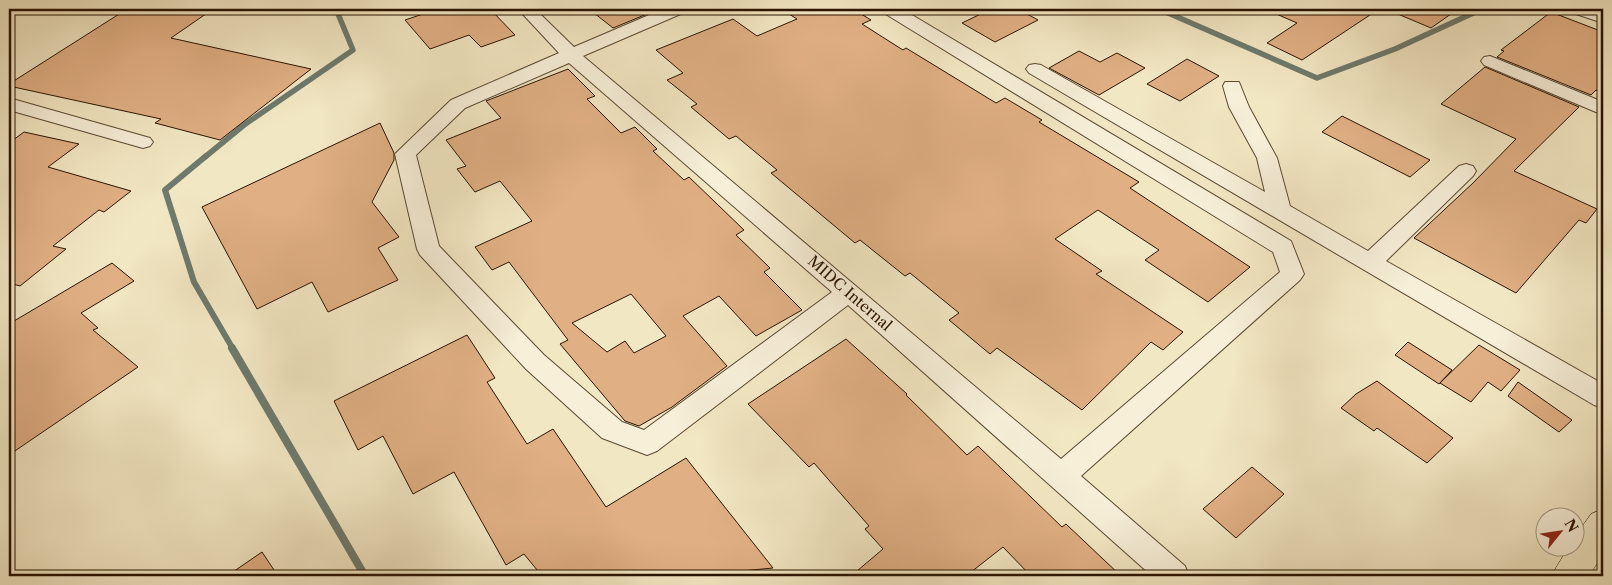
<svg xmlns="http://www.w3.org/2000/svg" width="1612" height="585" font-family="'Libre Caslon Text',serif">
  <style>
    .lines { fill: none; stroke-linecap: round; stroke-linejoin: round }
    .stream-far2 { stroke: #6d7a6d; stroke-width: 5.5 }
    .stream-far1 { stroke: #6d7a6d; stroke-width: 6 }
    .stream { stroke: #6d7a6d; stroke-width: 8 }
    .building { fill: #e0af84; stroke: #291301; fill-rule: evenodd }
    .minor-casing { stroke: #5b4832; stroke-width: 2 }
    .major-casing { stroke: #291301; stroke-width: 1 }
    .minor { fill: #f7efd8; fill-rule: evenodd }
    .major { fill: #f2e7c3; fill-rule: evenodd }
    .labels { text-anchor: middle; dominant-baseline: central; stroke-width: 4.5; stroke-linejoin: round; paint-order: stroke }
    .street-label { font-size: 15px; fill: #291301; stroke: #f7efd8 }
  </style>
  <rect width="100%" height="100%" fill="#f2e7c3"/>
  <filter id="stains"><feTurbulence type="fractalNoise" baseFrequency=".004" numOctaves="4"/><feColorMatrix values="0 0 0 0 .2 0 0 0 0 .09 0 0 0 0 .02 0 0 0 .5 -.17"/></filter>
  <radialGradient id="worn" r=".72"><stop offset=".6" stop-color="#630" stop-opacity="0"/><stop offset="1" stop-color="#630" stop-opacity=".3"/></radialGradient>
  <g class="lines">
    <g class="stream-far2">
      <path d="M 1159,9 L 1317,78 L 1395,49 L 1482,9"/>
      <path d="M 205,157 L 244,125 L 353,50 L 336,9"/>
    </g>
    <path class="stream-far1" d="M 206,156 L 165,190 L 194,282 L 233,349"/>
    <path class="stream" d="M 232,348 L 365,576"/>
  </g>
  <g class="building">
    <path d="M 127,9 L 213,9 L 171,38 L 311,69 L 220,140 L 155,123 L 161,119 L 9,86 L 9,84 Z"/>
    <path d="M 438,9 L 490,9 L 515,35 L 481,47 L 469,35 L 430,49 L 405,20 Z"/>
    <path d="M 589,9 L 659,9 L 613,28 Z"/>
    <path d="M 781,9 L 853,9 L 871,20 L 862,24 L 903,50 L 906,48 L 996,103 L 1005,98 L 1042,120 L 1039,122 L 1139,182 L 1130,188 L 1250,267 L 1208,302 L 1145,260 L 1159,250 L 1098,210 L 1055,239 L 1102,271 L 1096,274 L 1183,332 L 1163,350 L 1151,342 L 1082,410 L 997,348 L 990,354 L 949,320 L 959,313 L 910,273 L 905,276 L 860,240 L 855,243 L 771,173 L 777,170 L 736,136 L 729,139 L 691,107 L 697,104 L 667,80 L 683,73 L 656,50 L 733,19 L 757,36 L 797,19 Z"/>
    <path d="M 991,9 L 1018,9 L 1038,20 L 995,42 L 962,23 Z"/>
    <path d="M 1265,9 L 1379,9 L 1302,60 L 1267,43 L 1297,23 Z"/>
    <path d="M 1386,9 L 1458,9 L 1431,28 Z"/>
    <path d="M 1551,12 L 1603,32 L 1603,93 L 1596,90 L 1591,95 L 1497,57 L 1504,51 L 1501,50 Z"/>
    <path d="M 1079,51 L 1100,62 L 1117,53 L 1145,68 L 1099,95 L 1049,68 Z"/>
    <path d="M 1187,59 L 1219,76 L 1180,101 L 1147,84 Z"/>
    <path d="M 1485,67 L 1579,107 L 1514,171 L 1597,209 L 1586,223 L 1579,220 L 1516,293 L 1414,238 L 1473,183 L 1516,139 L 1441,104 Z"/>
    <path d="M 568,69 L 595,96 L 587,99 L 621,133 L 635,127 L 657,149 L 653,151 L 684,180 L 689,177 L 744,230 L 736,235 L 770,268 L 764,272 L 802,310 L 756,336 L 719,296 L 683,316 L 727,366 L 672,407 L 639,426 L 625,421 L 560,344 L 568,340 L 509,262 L 492,270 L 475,247 L 532,221 L 500,181 L 475,192 L 457,169 L 466,166 L 446,140 L 501,118 L 486,101 ZM 631,294 L 666,336 L 634,353 L 625,341 L 607,352 L 572,323 Z"/>
    <path d="M 1342,116 L 1430,160 L 1410,177 L 1322,132 Z"/>
    <path d="M 380,123 L 394,153 L 394,160 L 372,202 L 399,237 L 378,248 L 398,280 L 328,312 L 312,282 L 257,309 L 202,207 Z"/>
    <path d="M 24,132 L 79,144 L 48,167 L 131,191 L 104,212 L 99,210 L 53,246 L 66,249 L 20,286 L 9,283 L 9,143 Z"/>
    <path d="M 112,263 L 134,281 L 81,313 L 98,328 L 93,330 L 138,367 L 9,455 L 9,324 Z"/>
    <path d="M 467,335 L 495,378 L 487,382 L 527,444 L 553,429 L 606,507 L 686,458 L 773,568 L 690,576 L 542,576 L 524,554 L 506,565 L 454,472 L 413,494 L 383,436 L 358,450 L 334,401 Z"/>
    <path d="M 846,339 L 907,394 L 906,395 L 967,455 L 978,446 L 1062,527 L 1066,524 L 1121,576 L 1031,576 L 1003,547 L 966,576 L 851,576 L 883,549 L 865,529 L 869,526 L 814,463 L 809,467 L 748,404 Z"/>
    <path d="M 1408,342 L 1452,370 L 1439,384 L 1395,355 Z"/>
    <path d="M 1479,345 L 1520,370 L 1501,391 L 1488,382 L 1471,402 L 1440,383 Z"/>
    <path d="M 1377,381 L 1453,438 L 1427,463 L 1377,428 L 1374,431 L 1341,408 L 1356,394 Z"/>
    <path d="M 1518,382 L 1572,420 L 1559,432 L 1508,396 Z"/>
    <path d="M 1252,467 L 1284,494 L 1236,538 L 1203,509 Z"/>
    <path d="M 262,552 L 278,576 L 227,576 Z"/>
  </g>
  <g class="lines">
    <g class="minor-casing">
      <g id="minor">
        <path d="M 9,9 L 19,9 L 17,13 L 9,15 Z"/>
        <path d="M 518,9 L 535,9 L 574,47 L 663,9 L 685,9 L 683,13 L 583,56 L 1061,459 L 1280,272 L 1273,252 L 884,13 L 882,9 L 902,9 L 1291,241 L 1304,274 L 1300,280 L 1081,476 L 1185,566 L 1189,576 L 1152,576 L 848,305 L 657,451 L 647,455 L 602,438 L 526,369 L 420,255 L 417,249 L 395,154 L 451,100 L 559,53 ZM 569,63 L 832,292 L 644,430 L 622,422 L 544,355 L 439,246 L 416,155 L 465,108 Z"/>
        <path d="M 1571,9 L 1594,9 L 1603,12 L 1603,23 L 1573,13 Z"/>
        <path d="M 1490,56 L 1603,102 L 1603,115 L 1484,65 L 1481,61 L 1484,57 Z"/>
        <path d="M 1035,64 L 1041,65 L 1265,192 L 1257,158 L 1229,107 L 1223,86 L 1225,82 L 1239,82 L 1249,107 L 1277,158 L 1290,206 L 1368,251 L 1459,166 L 1466,164 L 1473,166 L 1476,171 L 1473,176 L 1386,261 L 1603,384 L 1603,408 L 1594,405 L 1029,73 L 1026,69 L 1029,65 Z"/>
        <path d="M 9,98 L 150,138 L 153,142 L 150,146 L 143,148 L 9,110 Z"/>
      </g>
    </g>
    <g class="major-casing">
      <path id="major" d="M 1603,509 L 1603,554 L 1589,576 L 1551,576 L 1568,548 L 1574,548 L 1574,538 L 1591,514 Z"/>
    </g>
    <use href="#minor" class="minor"/>
    <use href="#major" class="major"/>
  </g>
  <g class="labels">
    <g class="street-label">
      <text transform="translate(850 293) rotate(41)">MIDC Internal</text>
    </g>
  </g>
  <rect width="1612" height="585" fill="none" stroke="#f2e7c3" stroke-width="30"/>
  <rect x="10" y="10" width="1592" height="565" fill="none" stroke="#291301" stroke-width="2.5"/>
  <rect x="15" y="15" width="1582" height="555" fill="none" stroke="#291301"/>
  <g transform="translate(1560 532) rotate(60)"><circle r="24" fill="#f7efd8" stroke="#a59782"/>
  <path d="M0-4L9 19L0 12L-9 19Z" fill="#8f2418"/>
  <text y="-8" font-size="14" font-weight="bold" text-anchor="middle" fill="#291301">N</text>
  </g>
  <rect width="100%" height="100%" filter="url(#stains)"/>
  <rect width="100%" height="100%" fill="url(#worn)"/>
</svg>
